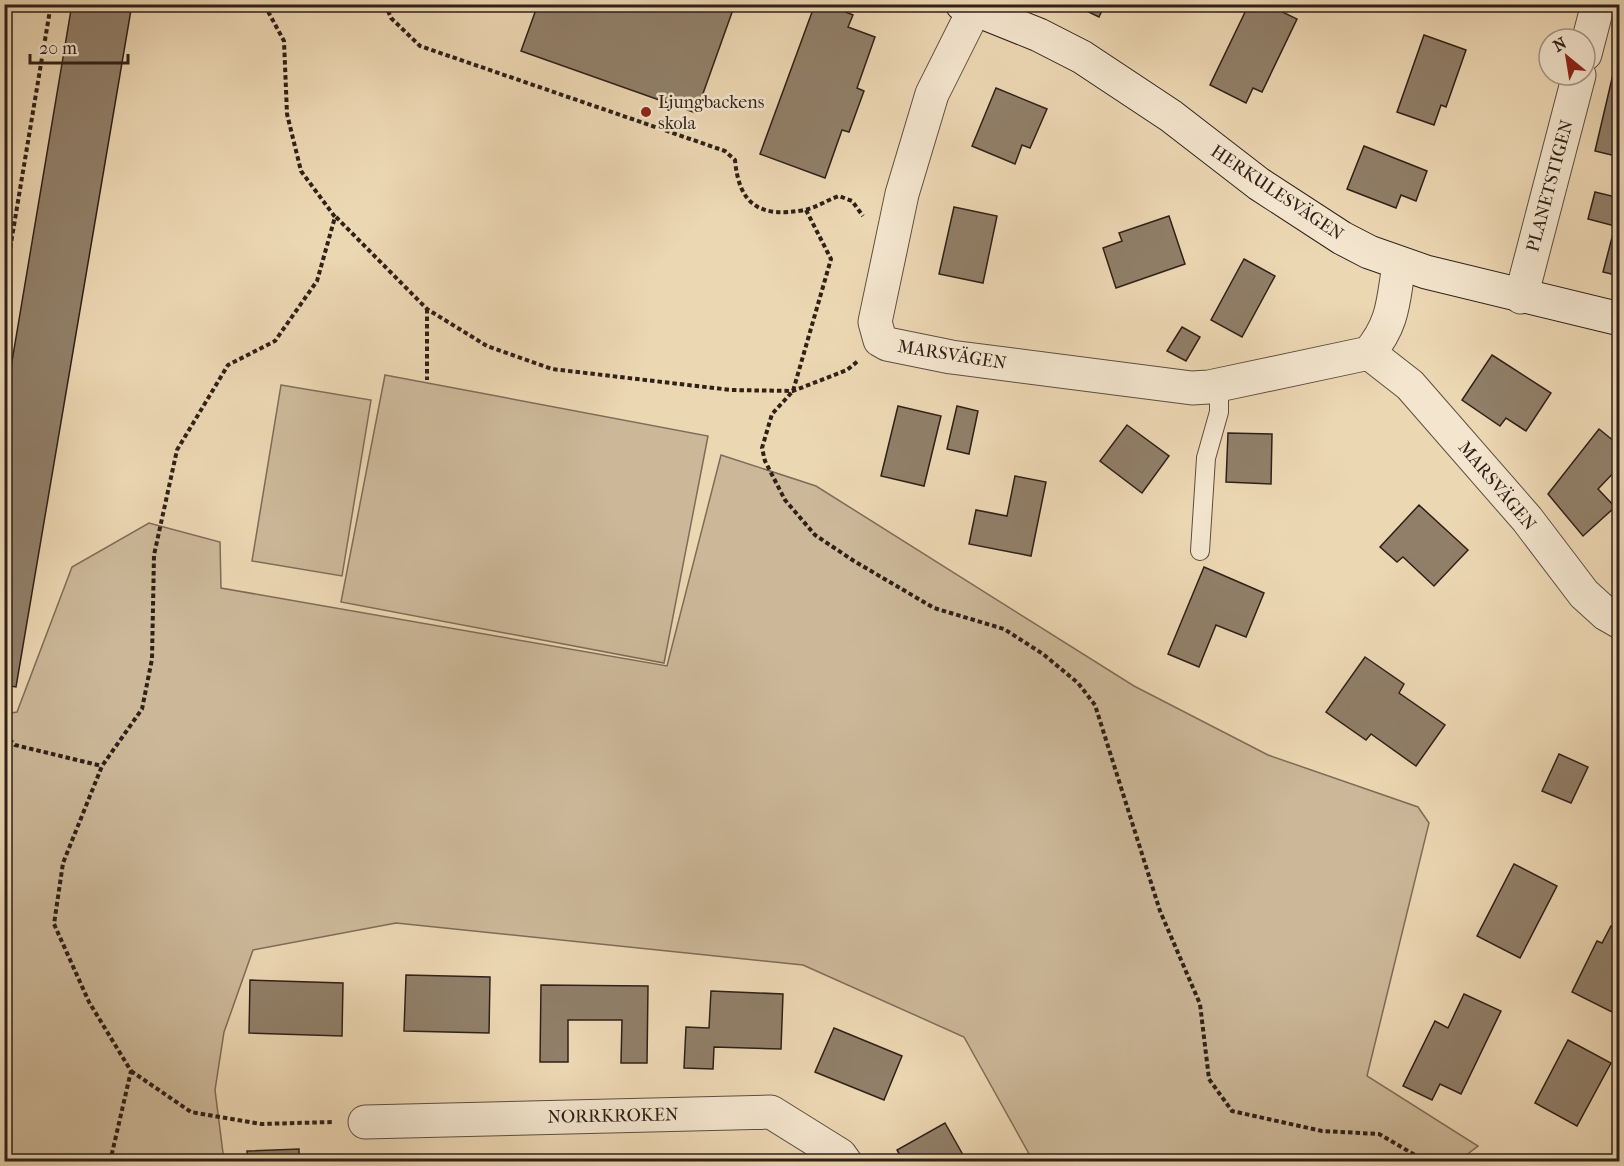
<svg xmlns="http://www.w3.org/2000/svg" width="1624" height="1166" font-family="'IM FELL French Canon',serif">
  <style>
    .green { fill: #ccb899; stroke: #7e6c58; stroke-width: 1.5 }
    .building { fill: #917f69; stroke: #2f2018; stroke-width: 1.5 }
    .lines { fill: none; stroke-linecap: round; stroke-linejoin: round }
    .lane-casing { stroke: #5e4e3f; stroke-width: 20 }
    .street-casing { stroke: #5e4e3f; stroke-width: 35 }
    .secondary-casing { stroke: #2f2018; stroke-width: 35 }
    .path { stroke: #2f2018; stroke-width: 4; stroke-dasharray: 4.5 3; stroke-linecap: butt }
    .lane { stroke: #f3e5ce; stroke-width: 18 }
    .street { stroke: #f3e5ce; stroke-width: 33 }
    .secondary { stroke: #f3e5ce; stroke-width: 33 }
    .poi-dot { fill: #8f2418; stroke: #f3e5ce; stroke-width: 2 }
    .labels { text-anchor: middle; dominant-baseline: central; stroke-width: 5; stroke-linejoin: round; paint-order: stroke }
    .poi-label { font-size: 18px; fill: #2f2018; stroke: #f3e5ce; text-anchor: start }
    .street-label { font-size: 18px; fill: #2f2018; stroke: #f3e5ce }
  </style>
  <rect width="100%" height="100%" fill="#ecd7b3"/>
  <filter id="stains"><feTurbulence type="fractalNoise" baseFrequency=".00333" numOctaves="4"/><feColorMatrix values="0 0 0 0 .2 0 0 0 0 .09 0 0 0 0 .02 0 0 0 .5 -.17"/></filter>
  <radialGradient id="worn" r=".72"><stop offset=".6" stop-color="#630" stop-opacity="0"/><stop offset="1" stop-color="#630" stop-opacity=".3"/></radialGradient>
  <g class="green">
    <path d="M 385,375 L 708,436 L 664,663 L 341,602 Z"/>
    <path d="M 281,385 L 371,400 L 342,576 L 252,561 Z"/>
    <path d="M 721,455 L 816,486 L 1134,686 L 1268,755 L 1418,807 L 1429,823 L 1367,1076 L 1478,1146 L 1457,1162 L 1033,1161 L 964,1037 L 803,965 L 396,923 L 253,950 L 224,1032 L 215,1090 L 224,1161 L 5,1161 L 5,714 L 17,712 L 72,567 L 149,523 L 220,542 L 221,588 L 667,666 Z"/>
  </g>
  <g class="building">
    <path d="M 72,4 L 132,4 L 16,687 L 4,685 L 4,409 Z"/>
    <path d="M 538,4 L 735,4 L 696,113 L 521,51 Z"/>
    <path d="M 815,4 L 826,4 L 853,15 L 848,27 L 875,37 L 857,88 L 864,91 L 849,132 L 842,130 L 825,178 L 760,154 Z"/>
    <path d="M 1072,4 L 1105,4 L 1099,17 Z"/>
    <path d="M 1249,4 L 1266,4 L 1297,19 L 1262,92 L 1253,88 L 1246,103 L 1210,85 Z"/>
    <path d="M 1424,35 L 1466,50 L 1446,107 L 1441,105 L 1434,125 L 1397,112 Z"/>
    <path d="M 1614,70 L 1620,72 L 1620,157 L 1595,151 Z"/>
    <path d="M 996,88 L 1047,109 L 1030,148 L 1022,145 L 1015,164 L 972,146 Z"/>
    <path d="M 1364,146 L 1427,171 L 1416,201 L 1401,195 L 1396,208 L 1347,189 Z"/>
    <path d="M 1595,192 L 1620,198 L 1620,276 L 1603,272 L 1615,226 L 1588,219 Z"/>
    <path d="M 954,207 L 997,216 L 983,283 L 939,274 Z"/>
    <path d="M 1169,216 L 1185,264 L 1116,288 L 1103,248 L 1122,241 L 1119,233 Z"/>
    <path d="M 1244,259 L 1275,276 L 1242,337 L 1211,320 Z"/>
    <path d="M 1182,327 L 1200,337 L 1186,361 L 1167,351 Z"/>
    <path d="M 1492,355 L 1551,393 L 1526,431 L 1506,418 L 1500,426 L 1462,400 Z"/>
    <path d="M 898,406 L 941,416 L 924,486 L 881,476 Z"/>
    <path d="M 957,406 L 978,411 L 969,454 L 947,449 Z"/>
    <path d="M 1127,425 L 1169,456 L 1142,493 L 1100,461 Z"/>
    <path d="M 1599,429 L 1620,446 L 1620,466 L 1598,489 L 1615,507 L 1583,536 L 1548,494 Z"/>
    <path d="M 1228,433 L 1272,434 L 1271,484 L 1226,482 Z"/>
    <path d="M 1015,476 L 1046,482 L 1031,556 L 969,544 L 976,510 L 1007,516 Z"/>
    <path d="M 1419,505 L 1468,550 L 1434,586 L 1403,557 L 1397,562 L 1380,547 Z"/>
    <path d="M 1204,567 L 1264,593 L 1246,637 L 1216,625 L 1199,667 L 1168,654 Z"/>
    <path d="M 1365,657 L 1404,684 L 1399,693 L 1445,725 L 1416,766 L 1371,734 L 1366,740 L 1326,712 Z"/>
    <path d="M 1559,754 L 1588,767 L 1571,803 L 1542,791 Z"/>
    <path d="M 1514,864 L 1557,886 L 1520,958 L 1477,936 Z"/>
    <path d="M 1611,926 L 1620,930 L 1620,997 L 1612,1012 L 1572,992 L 1597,941 L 1602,943 Z"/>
    <path d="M 406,975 L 490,977 L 489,1033 L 404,1031 Z"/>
    <path d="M 250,980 L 343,983 L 342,1036 L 249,1033 Z"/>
    <path d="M 541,985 L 648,986 L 647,1063 L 621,1063 L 622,1020 L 568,1020 L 568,1062 L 540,1062 Z"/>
    <path d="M 711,991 L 783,994 L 781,1049 L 714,1047 L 713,1069 L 684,1068 L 686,1027 L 709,1028 Z"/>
    <path d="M 1464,994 L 1501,1011 L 1461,1094 L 1440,1084 L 1432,1100 L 1403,1086 L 1435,1021 L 1448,1028 Z"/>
    <path d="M 834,1028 L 902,1056 L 884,1100 L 815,1072 Z"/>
    <path d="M 1568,1040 L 1611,1063 L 1577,1126 L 1535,1103 Z"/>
    <path d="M 945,1123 L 967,1162 L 904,1162 L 897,1150 Z"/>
    <path d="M 299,1149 L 299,1162 L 248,1162 L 247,1151 Z"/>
  </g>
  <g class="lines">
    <g class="lane-casing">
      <path id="lane" d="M 1200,551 L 1206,458 L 1219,412 L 1219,385"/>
    </g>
    <g class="street-casing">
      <g id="street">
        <path d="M 977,4 L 932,94 L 902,194 L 875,322 L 880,340 L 887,344 L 951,357 L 1192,388 L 1209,387 L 1369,353 C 1394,323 1393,301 1399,265"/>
        <path d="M 1585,54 L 1598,4"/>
        <path d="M 1521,297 L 1579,75"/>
        <path d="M 1369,353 L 1410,385 L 1527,519 L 1584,594 L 1606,614 L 1620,622"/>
        <path d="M 365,1122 L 771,1112 L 840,1155 L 845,1162"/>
      </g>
    </g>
    <g class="secondary-casing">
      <path id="secondary" d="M 962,4 L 1039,35 L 1082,57 L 1171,116 L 1259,184 L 1342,238 L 1369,252 L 1426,272 L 1620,319"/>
    </g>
    <g class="path">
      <path d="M 385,4 L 391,18 L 420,46 L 725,151 L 735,160 C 739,205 760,218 804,210 C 816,208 827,200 839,196 L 852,201 L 863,216"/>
      <path d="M 806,210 L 831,259 L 793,391 L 772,414 L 762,448 L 765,461 L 785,500 L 815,535 L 854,561 L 934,608 L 1004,629 L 1043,654 L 1078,683 L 1095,705 L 1160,911 L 1200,1004 L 1209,1079 L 1232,1111 L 1322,1131 L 1379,1134 L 1427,1162"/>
      <path d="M 336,217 L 427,309 L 487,346 L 552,369 L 731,390 L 793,391 L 847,370 L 858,361"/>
      <path d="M 4,285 L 51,4"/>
      <path d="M 427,309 L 427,380"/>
      <path d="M 4,734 L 15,745 L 102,766"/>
      <path d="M 131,1071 L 191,1112 L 261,1124 L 333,1122"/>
      <path d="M 110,1162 L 131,1071 L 89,1002 L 54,924 L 63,863 L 102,766 L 142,709 L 152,659 L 154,555 L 177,450 L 228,365 L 275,341 L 317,281 L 335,217 L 301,171 L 287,114 L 284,41 L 264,4"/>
    </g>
    <use href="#lane" class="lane"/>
    <use href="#street" class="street"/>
    <use href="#secondary" class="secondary"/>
  </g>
  <circle class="poi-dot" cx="646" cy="112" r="6"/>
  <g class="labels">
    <g class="poi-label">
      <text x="658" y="102">Ljungbackens<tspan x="658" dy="21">skola</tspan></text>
    </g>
    <g class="street-label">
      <text transform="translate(1550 186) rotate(-75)">PLANETSTIGEN</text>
      <text transform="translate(1277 193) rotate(34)">HERKULESVÄGEN</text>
      <text transform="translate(952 355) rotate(9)">MARSVÄGEN</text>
      <text transform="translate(1497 486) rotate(50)">MARSVÄGEN</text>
      <text transform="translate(613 1116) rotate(-1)">NORRKROKEN</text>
    </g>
  </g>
  <rect width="1624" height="1166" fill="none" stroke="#ecd7b3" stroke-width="24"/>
  <rect x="6" y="6" width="1612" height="1154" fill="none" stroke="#2f2018" stroke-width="3"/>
  <rect x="12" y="12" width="1600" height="1142" fill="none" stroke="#2f2018" stroke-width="1.5"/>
  <g transform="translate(1567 57) rotate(330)"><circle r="28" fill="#f3e5ce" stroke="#a59685" stroke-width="1.5"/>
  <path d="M0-4.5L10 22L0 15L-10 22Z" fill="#8f2418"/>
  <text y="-9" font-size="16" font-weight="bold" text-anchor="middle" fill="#2f2018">N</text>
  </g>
  <path d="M30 54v9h98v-9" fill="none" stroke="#2f2018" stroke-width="3"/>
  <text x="39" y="54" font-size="18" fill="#2f2018" stroke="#f3e5ce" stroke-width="4.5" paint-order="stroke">20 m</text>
  <rect width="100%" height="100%" filter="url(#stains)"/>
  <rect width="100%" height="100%" fill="url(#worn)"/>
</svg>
